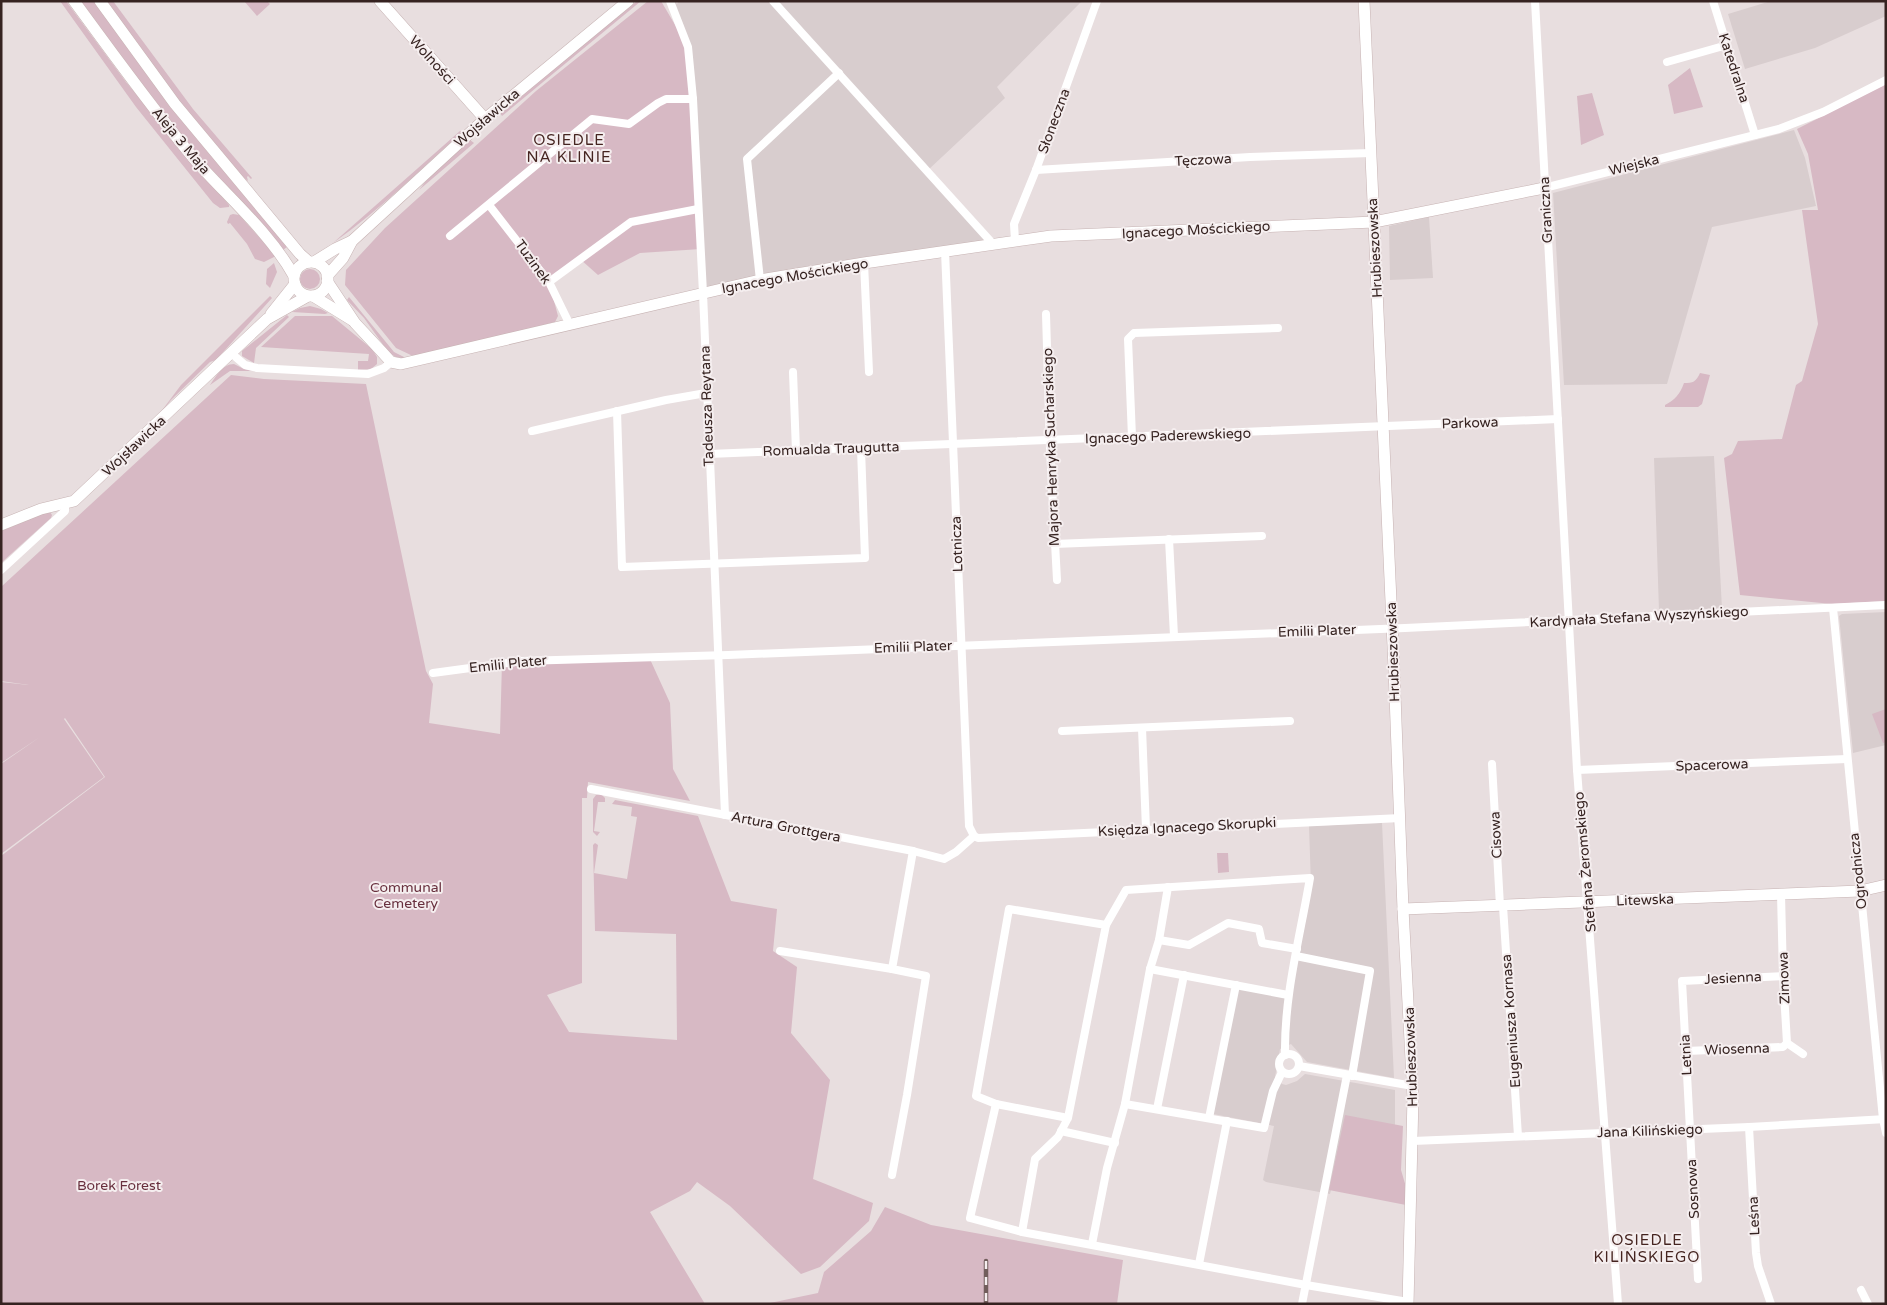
<svg xmlns="http://www.w3.org/2000/svg" width="1887" height="1305" font-family="'Varela Round',sans-serif">
  <style>
    .built { fill: #d8cdce }
    .green { fill: #d7b9c4 }
    .lines { fill: none; stroke-linecap: round; stroke-linejoin: round }
    .secondary-casing { stroke: #c7b3b3; stroke-width: 12 }
    .street { stroke: #fff; stroke-width: 8 }
    .secondary { stroke: #fff; stroke-width: 11 }
    .rail-casing { stroke: #725e5c; stroke-width: 4.5 }
    .rail { stroke: #f5eeef; stroke-width: 2.5; stroke-dasharray: 8; stroke-linecap: butt }
    .labels { text-anchor: middle; dominant-baseline: central; stroke-width: 4; stroke-linejoin: round; paint-order: stroke }
    .street-label { font-size: 14px; fill: #362321; stroke: #f5eeef }
    .park-label { font-size: 14px; fill: #68303e; stroke: #f5eeef }
    .neighbourhood-label { font-size: 15px; letter-spacing: 1px; fill: #452420; stroke: #f5eeef }
  </style>
  <rect width="100%" height="100%" fill="#e8dedf"/>
  <g class="built">
    <path d="M 670,1 L 674,1 L 677,4 L 679,1 L 1082,1 L 997,87 L 1005,98 L 927,171 L 993,244 L 703,293 L 693,99 Z"/>
    <path d="M 1771,1 L 1886,1 L 1886,16 L 1815,48 L 1745,69 L 1728,14 Z"/>
    <path d="M 1794,130 L 1805,158 L 1816,206 L 1712,227 L 1667,384 L 1564,385 L 1553,193 Z"/>
    <path d="M 1429,217 L 1433,278 L 1390,280 L 1389,226 Z"/>
    <path d="M 1714,456 L 1722,609 L 1659,611 L 1654,458 Z"/>
    <path d="M 1886,612 L 1886,745 L 1853,753 L 1839,616 L 1842,614 Z"/>
    <path d="M 1382,823 L 1394,1078 L 1307,1062 L 1291,1044 L 1280,1049 L 1275,1077 L 1282,1084 L 1286,1085 L 1297,1081 L 1305,1074 L 1395,1090 L 1395,1148 L 1331,1190 L 1330,1194 L 1266,1182 L 1263,1180 L 1274,1126 L 1213,1114 L 1238,986 L 1289,996 L 1311,885 L 1309,826 Z"/>
  </g>
  <g class="green">
    <path d="M 60,1 L 66,1 L 126,82 L 229,205 L 229,207 L 220,208 L 213,203 L 136,107 Z"/>
    <path d="M 77,1 L 94,1 L 148,76 L 287,247 L 283,250 L 185,140 Z"/>
    <path d="M 105,1 L 113,1 L 193,109 L 252,178 L 251,179 L 248,176 L 247,177 L 248,181 L 243,177 L 198,126 Z"/>
    <path d="M 244,1 L 267,1 L 270,4 L 257,16 Z"/>
    <path d="M 637,1 L 641,1 L 502,116 L 500,113 Z"/>
    <path d="M 648,1 L 661,1 L 688,47 L 701,249 L 640,253 L 598,275 L 580,259 L 549,282 L 558,316 L 555,322 L 415,357 L 396,348 L 345,285 L 346,270 L 385,228 L 492,131 L 536,91 Z"/>
    <path d="M 1690,68 L 1703,107 L 1674,114 L 1668,85 Z"/>
    <path d="M 1886,84 L 1886,601 L 1832,604 L 1740,595 L 1724,458 L 1732,454 L 1738,441 L 1782,439 L 1796,385 L 1802,381 L 1818,324 L 1802,210 L 1818,210 L 1808,154 L 1797,129 Z"/>
    <path d="M 1592,93 L 1604,135 L 1581,145 L 1577,96 Z"/>
    <path d="M 460,131 L 463,131 C 421,169 379,211 333,243 Z"/>
    <path d="M 470,140 L 474,143 L 419,190 L 430,176 Z"/>
    <path d="M 233,214 L 239,215 L 276,256 L 264,262 L 255,259 L 247,244 L 230,223 L 228,224 L 227,222 L 230,215 Z"/>
    <path d="M 274,263 L 277,272 L 270,288 L 266,284 L 267,269 Z"/>
    <circle cx="310" cy="279" r="10"/>
    <path d="M 270,296 L 272,298 L 216,360 L 210,362 L 171,400 L 151,425 L 181,385 Z"/>
    <path d="M 349,297 L 394,352 L 408,359 L 396,357 L 389,353 L 364,318 L 347,300 Z"/>
    <path d="M 310,306 L 321,309 L 328,313 L 325,314 L 292,312 L 300,308 Z"/>
    <path d="M 287,315 L 289,317 L 256,348 L 254,363 L 242,356 L 242,351 Z"/>
    <path d="M 295,316 L 332,316 L 372,349 L 377,357 L 377,364 L 371,369 L 358,370 L 358,361 L 368,361 L 369,354 L 261,347 Z"/>
    <path d="M 234,364 L 244,369 L 252,371 L 230,371 L 210,385 C 216,377 222,364 234,364 Z"/>
    <path d="M 1700,373 L 1710,375 L 1702,404 L 1698,407 L 1665,407 L 1665,405 C 1675,400 1680,394 1684,383 C 1693,383 1696,382 1700,373 Z"/>
    <path d="M 231,375 L 264,379 L 366,384 L 426,671 L 433,684 L 429,723 L 500,734 L 502,663 L 649,657 L 670,703 L 673,769 L 690,801 L 588,782 L 587,798 L 582,798 L 582,983 L 547,995 L 569,1032 L 677,1040 L 676,934 L 595,931 L 593,845 L 595,843 L 598,845 L 594,873 L 627,879 L 637,817 L 631,816 L 632,807 L 612,804 L 615,800 L 698,816 L 731,901 L 777,909 L 773,951 L 797,967 L 791,1033 L 830,1080 L 813,1179 L 873,1203 L 869,1221 L 820,1267 L 801,1274 L 730,1206 L 697,1182 L 690,1191 L 650,1212 L 705,1304 L 1,1304 L 1,856 L 105,777 L 65,718 L 64,719 L 104,777 L 1,854 L 1,764 L 40,737 L 1,763 L 1,682 L 29,685 L 1,681 L 1,587 Z"/>
    <path d="M 47,512 L 50,512 L 52,515 L 51,518 L 1,563 L 1,531 Z"/>
    <path d="M 1886,709 L 1886,742 L 1883,743 L 1872,714 Z"/>
    <path d="M 601,794 L 605,798 L 605,802 L 598,802 L 594,831 L 600,832 L 597,836 L 593,832 L 593,799 L 596,795 Z"/>
    <path d="M 1217,853 L 1228,853 L 1229,872 L 1218,873 Z"/>
    <path d="M 1345,1115 L 1403,1126 L 1401,1170 L 1406,1187 L 1406,1205 L 1329,1190 Z"/>
    <path d="M 885,1207 L 931,1225 L 1123,1260 L 1117,1304 L 765,1304 L 818,1293 L 824,1272 L 871,1231 Z"/>
  </g>
  <g class="lines">
    <g class="secondary-casing">
      <g id="secondary">
        <path d="M 74,1 C 114,55 153,110 196,161 C 229,198 270,233 294,276"/>
        <path d="M 100,1 L 175,104 L 300,254 L 309,262"/>
        <path d="M 380,1 L 485,119"/>
        <path d="M 1364,1 L 1394,668 L 1403,909 L 1413,1097 L 1408,1304"/>
        <path d="M 314,262 L 335,249 L 352,241"/>
        <circle cx="311" cy="279" r="17"/>
        <path d="M 327,276 L 343,258 L 352,241 L 485,119 L 628,1"/>
        <path d="M 327,281 L 355,323 L 382,352 L 391,362 L 401,364 L 760,280 L 864,263 L 1051,236 L 1374,222 L 1544,188"/>
        <path d="M 313,296 L 352,320"/>
        <path d="M 271,314 L 295,284"/>
        <path d="M 1,525 L 41,509 L 74,501 L 267,319 L 308,296"/>
        <path d="M 1403,909 L 1860,891 L 1886,885"/>
      </g>
    </g>
    <g class="street">
      <path d="M 670,1 L 688,47 L 693,99 L 703,293 L 725,815"/>
      <path d="M 773,1 L 993,244"/>
      <path d="M 1535,1 L 1577,770 L 1618,1304"/>
      <path d="M 1713,1 L 1755,135"/>
      <path d="M 1667,62 L 1727,45"/>
      <path d="M 1036,170 L 1250,157 L 1371,153"/>
      <path d="M 1544,188 L 1779,129 L 1823,112 L 1886,80"/>
      <path d="M 489,205 L 549,282 L 570,325"/>
      <path d="M 450,236 L 592,119 L 629,124 L 658,103 L 666,99 L 693,99"/>
      <path d="M 1015,241 L 1014,224 L 1036,170 L 1097,1"/>
      <path d="M 945,251 L 969,826 L 974,836"/>
      <path d="M 864,263 L 869,372"/>
      <path d="M 760,280 L 747,159 L 839,73"/>
      <path d="M 549,282 L 631,222 L 698,209"/>
      <path d="M 1046,314 L 1050,449 L 1057,580"/>
      <path d="M 231,353 L 245,365 L 257,368 L 368,374 L 384,368 L 391,362"/>
      <path d="M 793,372 L 796,451"/>
      <path d="M 617,411 L 622,567 L 865,558 L 861,449"/>
      <path d="M 532,431 L 666,400 L 706,393"/>
      <path d="M 1132,437 L 1128,339 L 1134,333 L 1278,328"/>
      <path d="M 709,454 L 1558,419"/>
      <path d="M 1169,539 L 1174,636"/>
      <path d="M 1054,544 L 1262,536"/>
      <path d="M 1,570 L 65,511 L 65,504"/>
      <path d="M 1833,608 L 1883,1119 L 1886,1133"/>
      <path d="M 433,673 L 522,661 L 728,655 L 1405,628 L 1886,605"/>
      <path d="M 1142,728 L 1146,829"/>
      <path d="M 1062,731 L 1290,721"/>
      <path d="M 1492,764 L 1500,906"/>
      <path d="M 1577,770 L 1847,759"/>
      <path d="M 591,789 L 913,851 L 944,859 L 956,852 L 974,836"/>
      <path d="M 974,836 L 978,838 L 1401,818"/>
      <path d="M 1781,894 L 1783,976 L 1787,1043 L 1803,1054"/>
      <path d="M 1503,906 L 1518,1136"/>
      <path d="M 1106,925 L 1126,890 L 1310,878 C 1300,937 1284,995 1285,1055"/>
      <path d="M 1159,940 L 1189,945 L 1228,923 L 1259,929 L 1262,943 L 1297,949"/>
      <path d="M 780,951 L 892,969"/>
      <path d="M 1296,956 L 1370,971 L 1352,1076"/>
      <path d="M 1150,969 L 1288,995"/>
      <path d="M 1686,1051 L 1783,1047 L 1787,1043"/>
      <circle cx="1289" cy="1064" r="10"/>
      <path d="M 1299,1066 L 1413,1086"/>
      <path d="M 996,1104 L 970,1218 L 1022,1232 L 1306,1285 L 1408,1302"/>
      <path d="M 1125,1104 L 1264,1128 L 1273,1091 L 1282,1072"/>
      <path d="M 1157,1109 L 1184,975"/>
      <path d="M 1209,1118 L 1236,985"/>
      <path d="M 1749,1127 L 1756,1253 L 1758,1266 L 1771,1304"/>
      <path d="M 1061,1131 L 1115,1143"/>
      <path d="M 1413,1141 L 1749,1127 L 1886,1119"/>
      <path d="M 892,1175 L 907,1095 L 926,976 L 892,969 L 913,851"/>
      <path d="M 1022,1232 L 1035,1159 L 1058,1137 L 1068,1118 L 1106,925 L 1009,909 L 976,1096 L 996,1104 L 1068,1118"/>
      <path d="M 1092,1244 L 1107,1168 L 1125,1104 L 1150,969 L 1159,940 L 1168,887"/>
      <path d="M 1199,1264 L 1227,1121"/>
      <path d="M 1698,1279 L 1682,981 L 1783,976"/>
      <path d="M 1861,1290 L 1868,1304"/>
      <path d="M 1302,1304 L 1347,1075"/>
    </g>
    <use href="#secondary" class="secondary"/>
    <g class="rail-casing">
      <path id="rail" d="M 986,1261 L 986,1304"/>
    </g>
    <use href="#rail" class="rail"/>
  </g>
  <g class="labels">
    <g class="street-label">
      <text transform="translate(432 60) rotate(48)">Wolności</text>
      <text transform="translate(1734 68) rotate(72)">Katedralna</text>
      <text transform="translate(487 118) rotate(-41)">Wojsławicka</text>
      <text transform="translate(1054 121) rotate(-70)">Słoneczna</text>
      <text transform="translate(181 141) rotate(50)">Aleja 3 Maja</text>
      <text transform="translate(1203 160) rotate(-3)">Tęczowa</text>
      <text transform="translate(1634 165) rotate(-14)">Wiejska</text>
      <text transform="translate(1546 210) rotate(-93)">Graniczna</text>
      <text transform="translate(1196 230) rotate(-3)">Ignacego Mościckiego</text>
      <text transform="translate(1375 248) rotate(-93)">Hrubieszowska</text>
      <text transform="translate(533 262) rotate(54)">Tuzinek</text>
      <text transform="translate(795 276) rotate(-10)">Ignacego Mościckiego</text>
      <text transform="translate(707 406) rotate(-92)">Tadeusza Reytana</text>
      <text transform="translate(1470 423) rotate(-2)">Parkowa</text>
      <text transform="translate(1168 436) rotate(-2)">Ignacego Paderewskiego</text>
      <text transform="translate(134 446) rotate(-43)">Wojsławicka</text>
      <text transform="translate(1051 447) rotate(-92)">Majora Henryka Sucharskiego</text>
      <text transform="translate(831 449) rotate(-2)">Romualda Traugutta</text>
      <text transform="translate(957 544) rotate(-92)">Lotnicza</text>
      <text transform="translate(1639 617) rotate(-3)">Kardynała Stefana Wyszyńskiego</text>
      <text transform="translate(1317 631) rotate(-2)">Emilii Plater</text>
      <text transform="translate(913 647) rotate(-2)">Emilii Plater</text>
      <text transform="translate(1393 652) rotate(-92)">Hrubieszowska</text>
      <text transform="translate(508 664) rotate(-6)">Emilii Plater</text>
      <text transform="translate(1712 765) rotate(-2)">Spacerowa</text>
      <text transform="translate(786 827) rotate(11)">Artura Grottgera</text>
      <text transform="translate(1187 827) rotate(-3)">Księdza Ignacego Skorupki</text>
      <text transform="translate(1496 835) rotate(-93)">Cisowa</text>
      <text transform="translate(1585 862) rotate(-95)">Stefana Żeromskiego</text>
      <text transform="translate(1858 871) rotate(-96)">Ogrodnicza</text>
      <text transform="translate(1645 900) rotate(-2)">Litewska</text>
      <text transform="translate(1733 978) rotate(-3)">Jesienna</text>
      <text transform="translate(1784 978) rotate(-92)">Zimowa</text>
      <text transform="translate(1511 1021) rotate(-94)">Eugeniusza Kornasa</text>
      <text transform="translate(1737 1049) rotate(-2)">Wiosenna</text>
      <text transform="translate(1686 1055) rotate(-93)">Letnia</text>
      <text transform="translate(1411 1057) rotate(-92)">Hrubieszowska</text>
      <text transform="translate(1650 1131) rotate(-2)">Jana Kilińskiego</text>
      <text transform="translate(1693 1189) rotate(-93)">Sosnowa</text>
      <text transform="translate(1754 1216) rotate(-93)">Leśna</text>
    </g>
    <g class="park-label">
      <text x="406" y="887">Communal<tspan x="406" dy="16">Cemetery</tspan></text>
      <text x="119" y="1185">Borek Forest</text>
    </g>
    <g class="neighbourhood-label">
      <text x="569" y="140">OSIEDLE<tspan x="569" dy="17">NA KLINIE</tspan></text>
      <text x="1647" y="1240">OSIEDLE<tspan x="1647" dy="17">KILIŃSKIEGO</tspan></text>
    </g>
  </g>
  <rect width="1887" height="1305" fill="none" stroke="#362321" stroke-width="5"/>
</svg>
